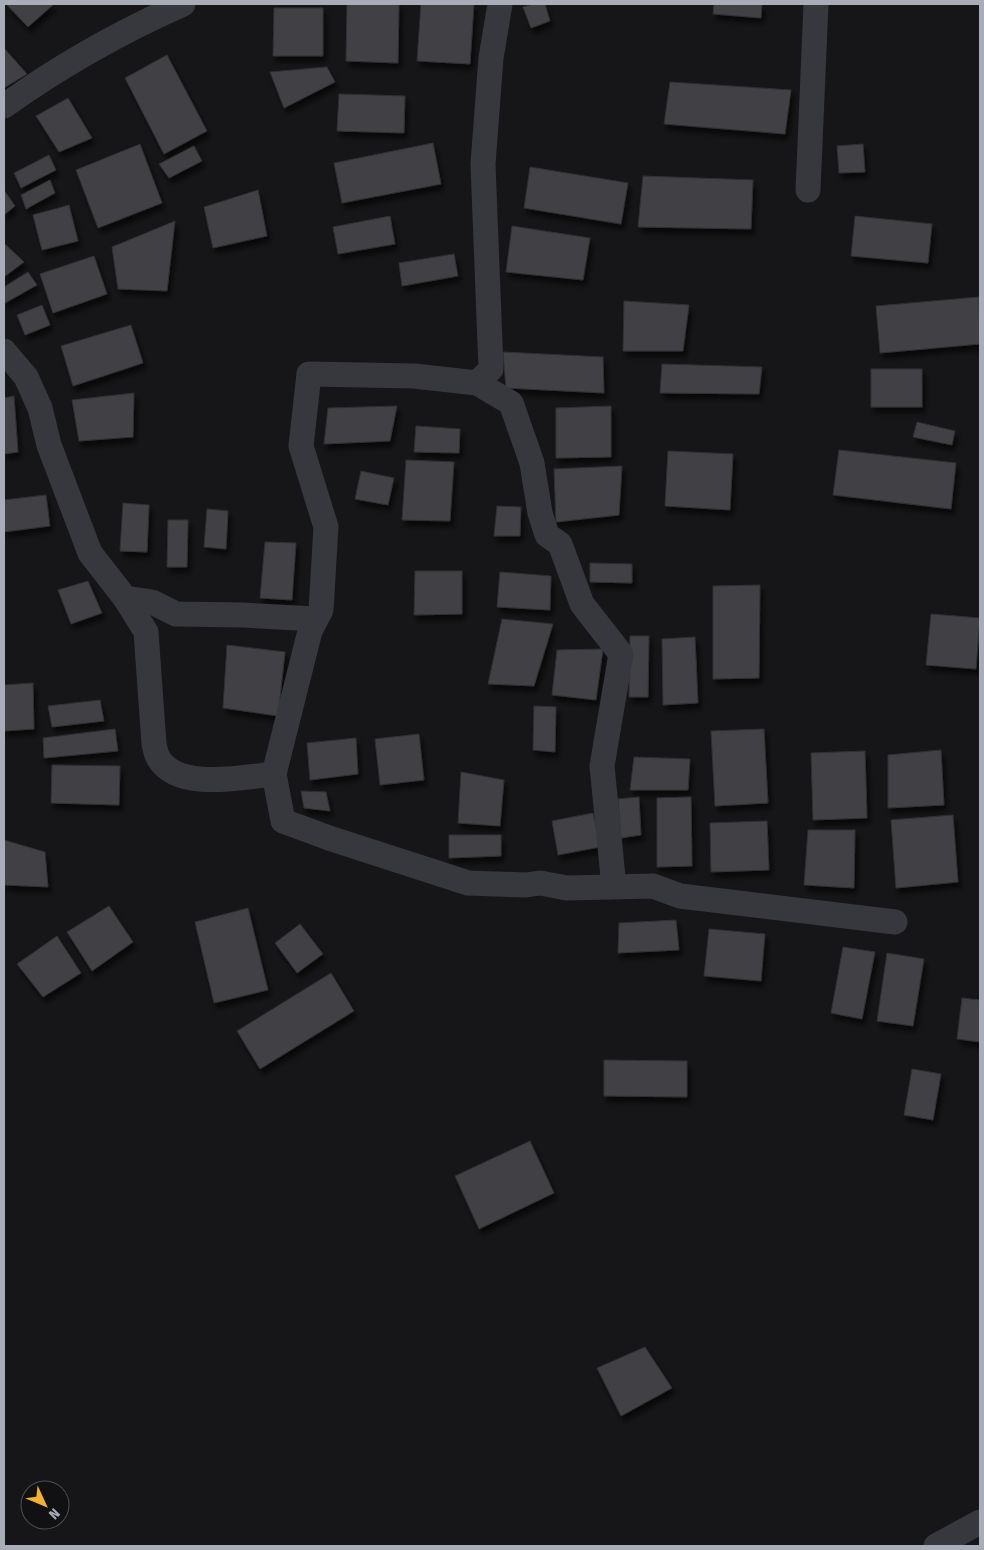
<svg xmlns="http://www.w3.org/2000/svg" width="984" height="1550" font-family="'Fira Sans Condensed',sans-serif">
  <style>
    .building { fill: #404145; stroke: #303034; filter: url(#shadow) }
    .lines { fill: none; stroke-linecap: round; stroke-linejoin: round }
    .street { stroke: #37383d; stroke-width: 25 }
  </style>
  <defs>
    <filter id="shadow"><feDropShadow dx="3" dy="5.5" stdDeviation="2.5" flood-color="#0009"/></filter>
  </defs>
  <rect width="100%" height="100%" fill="#161618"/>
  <g class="building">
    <path d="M 6,4 L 54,4 L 28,27 Z"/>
    <path d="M 347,4 L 399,4 L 398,63 L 346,61 Z"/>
    <path d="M 421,4 L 474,4 L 470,64 L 417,61 Z"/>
    <path d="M 533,4 L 545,4 L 550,21 L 531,28 L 523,7 Z"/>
    <path d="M 714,4 L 762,4 L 761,18 L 713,14 Z"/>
    <path d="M 274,8 L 323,8 L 323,56 L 273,56 Z"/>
    <path d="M 4,48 L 27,74 L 4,88 Z"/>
    <path d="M 167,55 L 207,131 L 164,154 L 125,78 Z"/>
    <path d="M 327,67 L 335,82 L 284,108 L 270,72 Z"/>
    <path d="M 670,82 L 791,90 L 785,134 L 664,124 Z"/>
    <path d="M 339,94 L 405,96 L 404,133 L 337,131 Z"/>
    <path d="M 68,98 L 92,138 L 59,152 L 36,116 Z"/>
    <path d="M 433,143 L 441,184 L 342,203 L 334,163 Z"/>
    <path d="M 140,144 L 162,203 L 98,228 L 76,170 Z"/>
    <path d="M 863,144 L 865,172 L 839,173 L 837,146 Z"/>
    <path d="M 194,146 L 202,161 L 169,178 L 159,164 Z"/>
    <path d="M 49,155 L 56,170 L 21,188 L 14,173 Z"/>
    <path d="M 530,167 L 628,183 L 621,224 L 524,208 Z"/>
    <path d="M 643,176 L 753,180 L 751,229 L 638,227 Z"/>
    <path d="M 50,180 L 55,193 L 26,209 L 21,195 Z"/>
    <path d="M 4,190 L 15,206 L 4,215 Z"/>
    <path d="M 258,190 L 267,236 L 213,248 L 204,207 Z"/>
    <path d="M 69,205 L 78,241 L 42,250 L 33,215 Z"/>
    <path d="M 390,216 L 395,244 L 338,254 L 333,227 Z"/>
    <path d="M 855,216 L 932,224 L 928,263 L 851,256 Z"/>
    <path d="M 175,221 L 167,291 L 118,289 L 112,247 Z"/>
    <path d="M 512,226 L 590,238 L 583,280 L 506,272 Z"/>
    <path d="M 4,243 L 24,262 L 4,277 Z"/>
    <path d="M 454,254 L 458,276 L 402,286 L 399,263 Z"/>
    <path d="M 94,256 L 107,294 L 53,313 L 40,274 Z"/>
    <path d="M 28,272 L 37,285 L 5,303 L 4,301 L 4,287 Z"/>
    <path d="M 979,297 L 980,344 L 880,353 L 876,306 Z"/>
    <path d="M 624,301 L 689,305 L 683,351 L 623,351 Z"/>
    <path d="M 42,305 L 50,325 L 25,335 L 17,315 Z"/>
    <path d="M 131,325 L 143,363 L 73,386 L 61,346 Z"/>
    <path d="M 503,352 L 603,357 L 604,393 L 506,388 Z"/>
    <path d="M 662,364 L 762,367 L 759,394 L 660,393 Z"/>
    <rect x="871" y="369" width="51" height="38"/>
    <path d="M 134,393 L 133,437 L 79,441 L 72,400 Z"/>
    <path d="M 14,396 L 18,452 L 4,454 L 4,398 Z"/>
    <path d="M 397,406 L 390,441 L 324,444 L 328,408 Z"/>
    <path d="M 611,406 L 611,457 L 556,458 L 556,408 Z"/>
    <path d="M 917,422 L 955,431 L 952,445 L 913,437 Z"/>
    <path d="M 416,426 L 460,429 L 459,453 L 414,452 Z"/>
    <path d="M 839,450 L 956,463 L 951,509 L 833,495 Z"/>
    <path d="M 668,451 L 733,454 L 730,510 L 665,506 Z"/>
    <path d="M 406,460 L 454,462 L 450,521 L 402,520 Z"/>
    <path d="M 622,466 L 619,515 L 556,522 L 554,469 Z"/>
    <path d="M 361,471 L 394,478 L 388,505 L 355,499 Z"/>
    <path d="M 46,495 L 50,526 L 4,532 L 4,500 Z"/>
    <path d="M 123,503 L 149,505 L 147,552 L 120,551 Z"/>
    <path d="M 497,506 L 521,507 L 520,536 L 494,536 Z"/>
    <path d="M 207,509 L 228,511 L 226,549 L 204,547 Z"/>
    <path d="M 168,520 L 188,520 L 187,567 L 167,567 Z"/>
    <path d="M 265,542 L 296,543 L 292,600 L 260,598 Z"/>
    <path d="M 590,563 L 632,564 L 632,583 L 590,582 Z"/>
    <path d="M 415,571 L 462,571 L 462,614 L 414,615 Z"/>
    <path d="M 500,572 L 551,576 L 550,610 L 497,607 Z"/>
    <path d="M 88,581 L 102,613 L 71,624 L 58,590 Z"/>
    <path d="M 760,585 L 759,678 L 713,679 L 713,586 Z"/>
    <path d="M 931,614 L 980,618 L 976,669 L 926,665 Z"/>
    <path d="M 502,619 L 553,624 L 534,686 L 488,684 Z"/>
    <path d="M 630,636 L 649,636 L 648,697 L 629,697 Z"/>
    <path d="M 695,637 L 698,703 L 663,705 L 662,639 Z"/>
    <path d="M 227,645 L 285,652 L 278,716 L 223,708 Z"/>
    <path d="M 603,649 L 596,700 L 552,695 L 557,650 Z"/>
    <path d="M 33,683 L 34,729 L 4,731 L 4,685 Z"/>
    <path d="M 100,700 L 104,721 L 52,727 L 48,706 Z"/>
    <path d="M 534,706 L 556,707 L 555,752 L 533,750 Z"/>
    <path d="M 115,729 L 118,751 L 44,758 L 43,738 Z"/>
    <path d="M 764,729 L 768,803 L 715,806 L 711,731 Z"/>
    <path d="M 419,734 L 424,780 L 380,785 L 375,739 Z"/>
    <path d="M 356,738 L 358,774 L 310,780 L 307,743 Z"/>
    <path d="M 941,750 L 944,805 L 888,808 L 888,755 Z"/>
    <path d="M 865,751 L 867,818 L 813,820 L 811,753 Z"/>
    <path d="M 634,757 L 690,759 L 688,790 L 630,790 Z"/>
    <path d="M 52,765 L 120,766 L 119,805 L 51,803 Z"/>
    <path d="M 461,772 L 504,780 L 500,826 L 458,823 Z"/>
    <path d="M 301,791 L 326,792 L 330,811 L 304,808 Z"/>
    <path d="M 639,797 L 641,835 L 621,838 L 618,799 Z"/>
    <path d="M 691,797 L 692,866 L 657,867 L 657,798 Z"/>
    <path d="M 593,813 L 600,847 L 558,855 L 552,821 Z"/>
    <path d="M 953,815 L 958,882 L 896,888 L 891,820 Z"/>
    <path d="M 767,821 L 769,870 L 711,872 L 710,823 Z"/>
    <path d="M 808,830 L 855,830 L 854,888 L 804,885 Z"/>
    <path d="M 449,835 L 501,835 L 501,856 L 449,858 Z"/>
    <path d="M 4,840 L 45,852 L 48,887 L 4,885 Z"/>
    <path d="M 109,906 L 133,942 L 92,971 L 67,932 Z"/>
    <path d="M 248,908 L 268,990 L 214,1003 L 195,922 Z"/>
    <path d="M 676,920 L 679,950 L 618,953 L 619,923 Z"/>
    <path d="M 300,924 L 323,954 L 297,973 L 275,943 Z"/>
    <path d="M 709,929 L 765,934 L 761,981 L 704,976 Z"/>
    <path d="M 57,936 L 81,973 L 43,997 L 17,964 Z"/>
    <path d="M 843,947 L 875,952 L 862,1019 L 831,1013 Z"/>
    <path d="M 887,953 L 924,959 L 913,1026 L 877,1021 Z"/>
    <path d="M 331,973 L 354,1011 L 260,1069 L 237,1031 Z"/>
    <path d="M 962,998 L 980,1000 L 980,1042 L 957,1039 Z"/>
    <path d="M 604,1060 L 687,1061 L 687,1097 L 604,1096 Z"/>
    <path d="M 912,1069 L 941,1074 L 933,1120 L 904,1115 Z"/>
    <path d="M 530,1141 L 554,1193 L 479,1229 L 455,1176 Z"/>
    <path d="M 645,1347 L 672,1388 L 621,1416 L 597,1368 Z"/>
  </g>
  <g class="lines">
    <g class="street">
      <path d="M 4,106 C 60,66 120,32 183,4"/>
      <path d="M 808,190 L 816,4"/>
      <path d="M 4,351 L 26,377 L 40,408 L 49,445 L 90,553 L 125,598 L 146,632 L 154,744 C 155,748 156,755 159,759 C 179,791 242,777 274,774"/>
      <path d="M 477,383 L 491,369 L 483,164 L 491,58 L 500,4"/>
      <path d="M 125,598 L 152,602 L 176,614 L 242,615 L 316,619"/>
      <path d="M 614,887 L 602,766 L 621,654 L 582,604 L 560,544 L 547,535 L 540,513 L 532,463 L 511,403 L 477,383 L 414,376 L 309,374 L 301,446 L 326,527 L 321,610 L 310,631 L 274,774 L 283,821 L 329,838 L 468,883 L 526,885 L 540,883 L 567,888 L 653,886 L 680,896 L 895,922"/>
      <path d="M 936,1546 L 980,1522"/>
    </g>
  </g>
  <rect width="984" height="1550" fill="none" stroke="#a8adb8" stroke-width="10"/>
  <g transform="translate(45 1505) rotate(134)"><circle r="24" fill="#111113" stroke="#4d4f55"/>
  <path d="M0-4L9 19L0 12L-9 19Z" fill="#f2b134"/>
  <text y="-8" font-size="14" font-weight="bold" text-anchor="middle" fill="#a8adb8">N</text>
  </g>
</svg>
